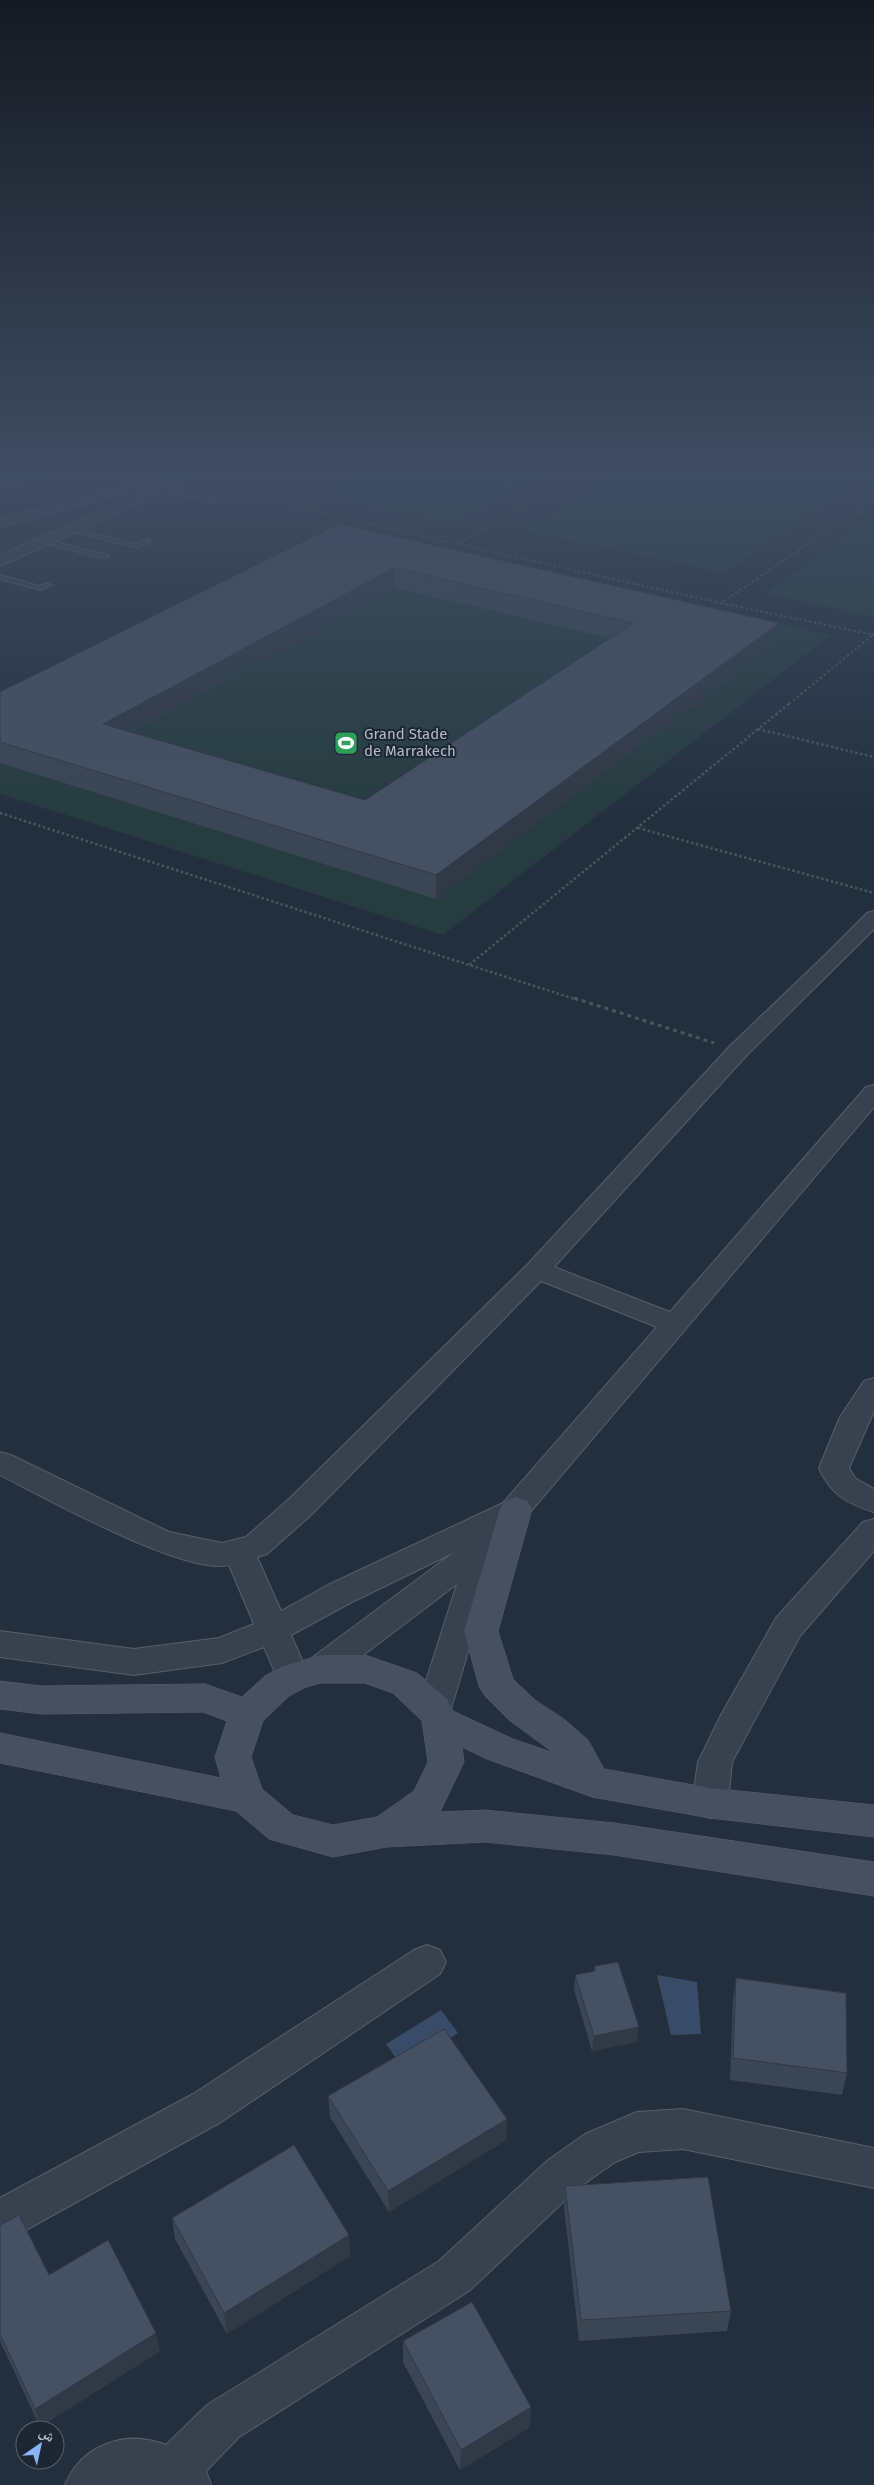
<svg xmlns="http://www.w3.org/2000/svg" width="874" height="2485" font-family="'Fira Sans','Noto Naskh Arabic',sans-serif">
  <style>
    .green { fill: #263c3f }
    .water { fill: #394c67 }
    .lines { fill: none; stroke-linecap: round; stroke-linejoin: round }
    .lane-casing { stroke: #565f6c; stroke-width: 2 }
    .street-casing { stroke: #565f6c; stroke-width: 2 }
    .secondary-casing { stroke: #565f6c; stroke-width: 1 }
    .path-far2 { stroke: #44595c; stroke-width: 2; stroke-dasharray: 2.5 2.5; stroke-linecap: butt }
    .path-far1 { stroke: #44595c; stroke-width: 2.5; stroke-dasharray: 2.5 2.5; stroke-linecap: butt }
    .path { stroke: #44595c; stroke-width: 3; stroke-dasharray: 4 4; stroke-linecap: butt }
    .lane { fill: #38414e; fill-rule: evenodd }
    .street { fill: #38414e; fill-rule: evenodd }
    .secondary { fill: #465061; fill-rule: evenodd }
    .wall { fill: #3b4654; fill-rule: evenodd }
    .shaded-wall { fill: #303945 }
    .building { fill: #455162; stroke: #303945; fill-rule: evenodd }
    .labels { text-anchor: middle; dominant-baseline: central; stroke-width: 4; stroke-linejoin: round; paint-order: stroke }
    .far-poi-label { font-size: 15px; fill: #b4bcc9; stroke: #1d2633; text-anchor: start }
  </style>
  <rect width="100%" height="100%" fill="#242f3e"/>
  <g class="green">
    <path d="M 367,472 L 550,472 L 452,524 L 318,496 Z"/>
    <path d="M 627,472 L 872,472 L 725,573 L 523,531 Z"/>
    <path d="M 868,520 L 874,521 L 874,617 L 765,593 Z"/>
    <path d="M 338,525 L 831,635 L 443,935 L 0,794 L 0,692 Z"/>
  </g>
  <g class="water">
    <path d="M 657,1975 L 697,1982 L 701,2034 L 671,2035 Z"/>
    <path d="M 441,2010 L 458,2033 L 403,2068 L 386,2044 Z"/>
  </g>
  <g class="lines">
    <g class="lane-casing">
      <g id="lane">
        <path d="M 164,487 L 217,500 L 218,501 L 215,503 L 162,490 L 162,488 Z"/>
        <path d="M 72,528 L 136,544 L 148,539 L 151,541 L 137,548 L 70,531 L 70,529 Z"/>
        <path d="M 46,540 L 108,555 L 109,557 L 105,559 L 44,543 L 44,541 Z"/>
        <path d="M 0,575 L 39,586 L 47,583 L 51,585 L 40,590 L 0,579 Z"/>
      </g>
    </g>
    <g class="street-casing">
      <g id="street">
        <path d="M 29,472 L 52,472 L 50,475 L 0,488 L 0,480 Z"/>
        <path d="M 191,472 L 210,472 L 0,566 L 0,555 Z"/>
        <path d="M 144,480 L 151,484 L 149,487 L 0,527 L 0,519 Z"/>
        <path d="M 874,911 L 874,929 L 746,1056 L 554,1267 L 670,1312 L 866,1087 L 874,1085 L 874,1107 L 498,1550 L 451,1709 L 446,1719 L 434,1723 L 422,1719 L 417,1709 L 457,1584 L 333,1678 L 321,1682 L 309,1678 L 305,1686 L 293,1690 L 281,1686 L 264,1647 L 222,1663 L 134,1675 L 0,1657 L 0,1631 L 134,1649 L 219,1638 L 254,1624 L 229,1565 C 185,1576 44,1497 0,1475 L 0,1452 L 11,1455 L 169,1532 L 222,1543 L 246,1537 L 289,1499 L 528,1264 L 730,1046 L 822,958 L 867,913 ZM 541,1281 L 657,1327 L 503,1503 L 328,1585 L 281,1611 L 257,1557 L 267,1554 L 311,1515 ZM 453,1553 L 309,1660 L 305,1667 L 291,1635 L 350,1603 Z"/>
        <path d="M 874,1378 L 874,1411 L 849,1468 L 855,1478 L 874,1489 L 874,1512 C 848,1504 830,1494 819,1468 L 840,1417 L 864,1381 Z"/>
        <path d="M 874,1519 L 874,1551 L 800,1636 L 732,1762 L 728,1803 L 723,1813 L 710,1818 L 697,1813 L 692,1803 L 698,1762 L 721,1715 L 776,1618 L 863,1522 Z"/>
        <path d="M 427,1945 L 440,1950 L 446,1962 L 440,1974 L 221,2122 L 15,2236 L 0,2242 L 0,2198 L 193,2094 L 414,1950 Z"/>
        <path d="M 683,2109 L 874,2148 L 874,2188 L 683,2149 L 639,2152 L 615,2162 L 577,2189 L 469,2291 L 239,2437 L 206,2471 L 211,2485 L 65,2485 C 82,2444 126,2429 166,2445 L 207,2405 L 439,2261 L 547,2161 L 585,2134 L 637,2112 Z"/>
      </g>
    </g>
    <g class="secondary-casing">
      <path id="secondary" d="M 516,1497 L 527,1501 L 532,1509 L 498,1631 L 513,1679 L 535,1700 L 565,1720 L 588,1740 L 604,1769 L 710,1788 L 874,1805 L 874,1837 L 710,1818 L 592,1797 L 487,1759 L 462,1747 L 464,1762 L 440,1812 L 485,1810 L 614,1823 L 874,1862 L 874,1896 L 614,1855 L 485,1842 L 386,1847 L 333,1857 L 269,1839 L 236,1811 L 0,1763 L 0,1733 L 221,1778 L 215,1757 L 227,1721 L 203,1712 L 41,1714 L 0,1709 L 0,1681 L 41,1686 L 205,1684 L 242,1697 L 265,1676 L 281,1667 L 321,1655 L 365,1655 L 417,1673 L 447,1699 L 453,1711 L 513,1739 L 554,1753 L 509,1720 L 485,1696 L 479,1686 L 464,1631 L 500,1509 L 505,1501 ZM 321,1683 L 364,1683 L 393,1693 L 422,1721 L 428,1762 L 414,1791 L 377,1817 L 333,1825 L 293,1815 L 262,1789 L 251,1757 L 263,1721 L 289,1696 L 304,1688 Z"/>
    </g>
    <g class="path-far2">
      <path d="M 227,490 L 456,544 L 587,472"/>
      <path d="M 874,499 L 721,603 L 874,635"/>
      <path d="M 855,512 L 874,516"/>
      <path d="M 456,544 L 721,603"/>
      <path d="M 789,704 L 873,635"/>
    </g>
    <g class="path-far1">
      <path d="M 758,729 L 874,757"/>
      <path d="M 0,813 L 469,965"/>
      <path d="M 638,828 L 874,893"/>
      <path d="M 578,1000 L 469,965 L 790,703"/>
    </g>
    <path class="path" d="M 574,998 L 714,1043"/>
    <use href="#lane" class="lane"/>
    <use href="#street" class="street"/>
    <use href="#secondary" class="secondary"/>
  </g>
  <g class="wall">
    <path d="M 339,524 L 779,623 L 777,643 L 436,899 L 0,763 L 0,692 ZM 394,588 L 610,638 L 365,800 L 130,732 Z"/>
    <path d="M 575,1975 L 637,2042 L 592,2051 L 574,1990 Z"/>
    <path d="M 736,1978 L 847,2073 L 842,2095 L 730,2080 L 733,2000 Z"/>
    <path d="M 328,2096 L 507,2119 L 506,2140 L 389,2212 L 330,2117 Z"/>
    <path d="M 565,2186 L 731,2311 L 727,2331 L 579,2341 L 564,2207 Z"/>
    <path d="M 172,2218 L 349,2235 L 350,2256 L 227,2334 L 175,2239 Z"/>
    <path d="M 0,2225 L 49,2275 L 160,2351 L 40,2427 L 0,2341 Z"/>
    <path d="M 403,2341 L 531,2407 L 530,2427 L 460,2470 L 403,2362 Z"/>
  </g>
  <g class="shaded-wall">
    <path d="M 394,568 L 394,588 L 105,745 L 103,724 Z"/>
    <path d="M 779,623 L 777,643 L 436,899 L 436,875 Z"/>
    <path d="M 639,2027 L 637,2042 L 592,2051 L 594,2036 Z"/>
    <path d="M 507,2119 L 506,2140 L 389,2212 L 388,2191 Z"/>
    <path d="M 349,2235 L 350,2256 L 227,2334 L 224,2313 Z"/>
    <path d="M 156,2333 L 160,2351 L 40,2427 L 35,2409 Z"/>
    <path d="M 531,2407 L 530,2427 L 460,2470 L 461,2450 Z"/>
  </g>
  <g class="building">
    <path d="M 339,524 L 779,623 L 436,875 L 0,742 L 0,692 ZM 394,568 L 633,623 L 365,800 L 103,724 Z"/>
    <path d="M 618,1962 L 639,2027 L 594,2036 L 575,1975 L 595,1971 L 595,1966 Z"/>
    <path d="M 736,1978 L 846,1993 L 847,2073 L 733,2058 Z"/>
    <path d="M 444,2029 L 507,2119 L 388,2191 L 328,2096 Z"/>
    <path d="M 294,2145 L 349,2235 L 224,2313 L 172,2218 Z"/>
    <path d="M 708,2177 L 731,2311 L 581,2320 L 565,2186 Z"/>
    <path d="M 19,2215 L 49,2275 L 108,2240 L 156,2333 L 35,2409 L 0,2334 L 0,2225 Z"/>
    <path d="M 472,2302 L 531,2407 L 461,2450 L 403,2341 Z"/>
  </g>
  <linearGradient id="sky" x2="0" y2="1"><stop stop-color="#141a22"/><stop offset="0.58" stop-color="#3f4d63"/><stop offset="1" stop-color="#3f4d63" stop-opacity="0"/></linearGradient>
  <rect width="874" height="820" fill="url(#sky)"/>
  <defs>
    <g id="stadium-square" transform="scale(1.25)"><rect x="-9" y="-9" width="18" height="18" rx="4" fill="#2e9e5b" stroke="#1d2633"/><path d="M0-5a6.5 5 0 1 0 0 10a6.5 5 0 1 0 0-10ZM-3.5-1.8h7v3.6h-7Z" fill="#fff"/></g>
  </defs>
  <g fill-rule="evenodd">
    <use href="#stadium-square" x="346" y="743"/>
  </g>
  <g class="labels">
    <g class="far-poi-label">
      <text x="364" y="734">Grand Stade<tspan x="364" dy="17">de Marrakech</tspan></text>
    </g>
  </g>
  <g transform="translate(40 2445) rotate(34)"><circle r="24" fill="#1d2633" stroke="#59626f"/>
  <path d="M0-4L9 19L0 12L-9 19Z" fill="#8ab4f8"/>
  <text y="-8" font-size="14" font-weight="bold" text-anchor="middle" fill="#b4bcc9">ش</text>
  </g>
</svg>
